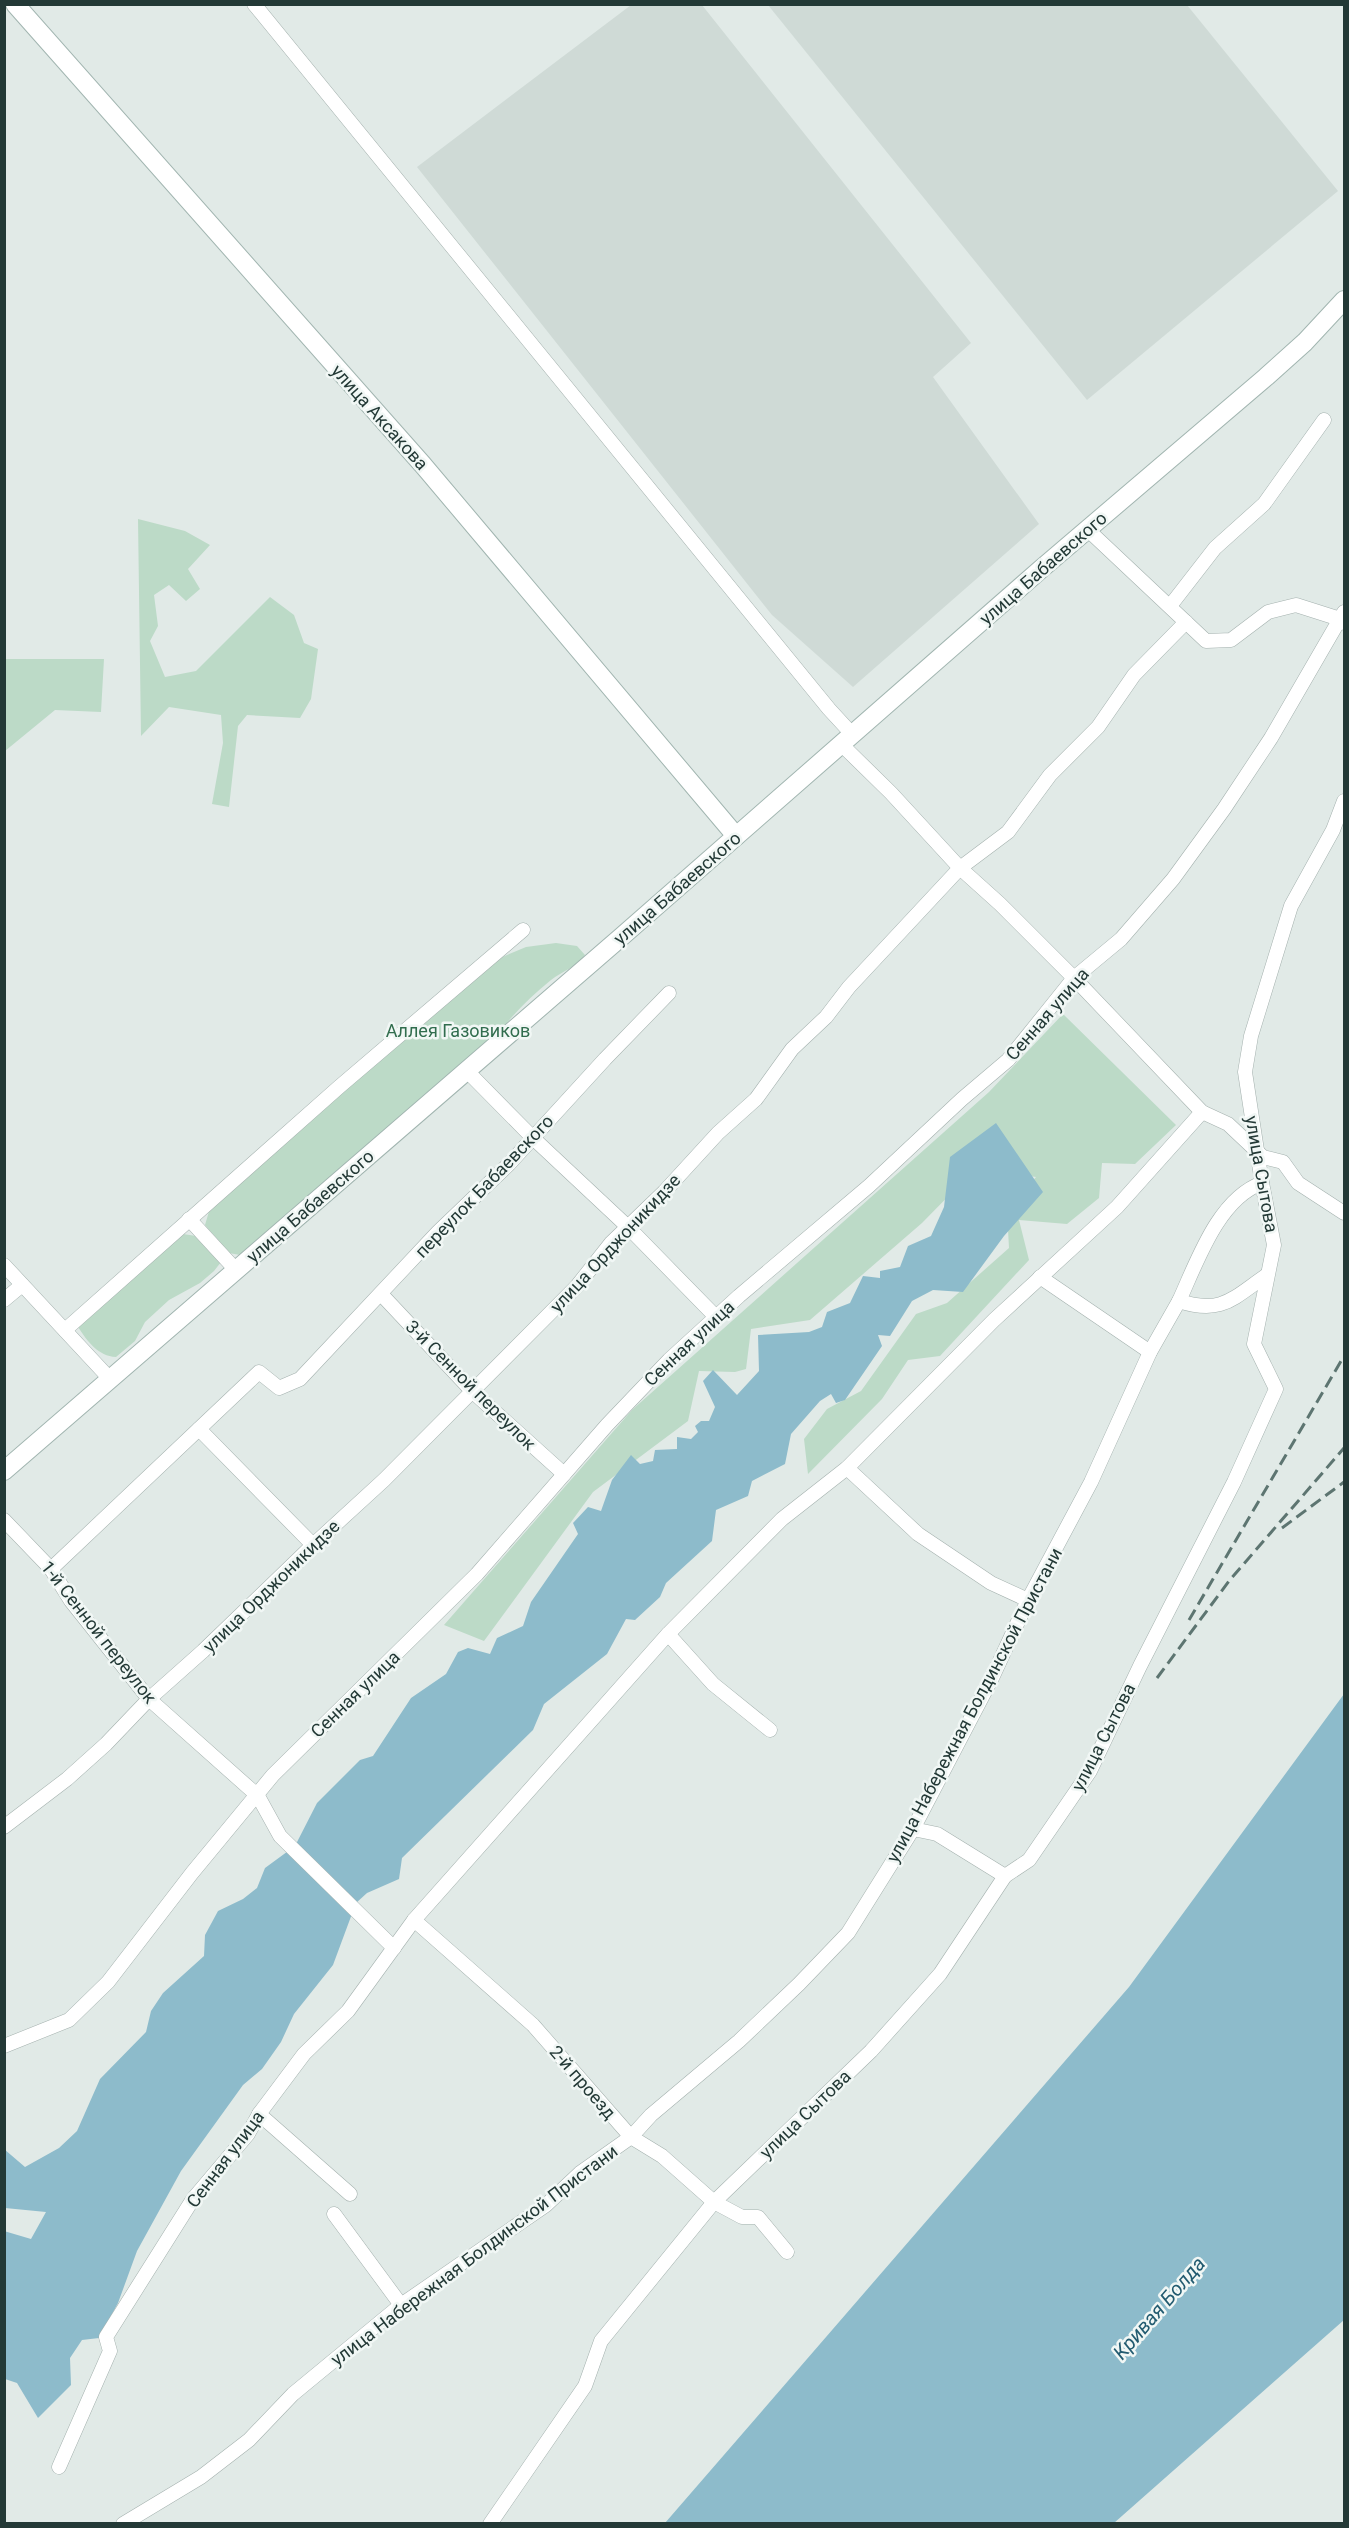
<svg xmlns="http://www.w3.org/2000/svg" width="1349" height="2528" font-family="Roboto,sans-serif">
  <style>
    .built { fill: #cfdad6 }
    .green { fill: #bcdac7 }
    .water { fill: #8dbbcb }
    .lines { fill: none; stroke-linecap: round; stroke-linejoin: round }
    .minor-casing { stroke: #a4b1ae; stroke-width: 15 }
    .secondary-casing { stroke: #a1b5b0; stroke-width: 20 }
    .minor { stroke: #fff; stroke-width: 14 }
    .secondary { stroke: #fff; stroke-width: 18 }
    .rail { stroke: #5d7571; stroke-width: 3; stroke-dasharray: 12 6; stroke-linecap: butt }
    .labels { text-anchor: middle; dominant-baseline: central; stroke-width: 5; stroke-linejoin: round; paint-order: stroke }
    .street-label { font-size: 18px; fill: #233936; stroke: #f1f7f5 }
    .park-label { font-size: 18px; fill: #316d4e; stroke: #f1f7f5 }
    .water-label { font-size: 20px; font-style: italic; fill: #225b70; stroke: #f1f7f5 }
  </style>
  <rect width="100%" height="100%" fill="#e1eae7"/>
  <g class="built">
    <path d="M 631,5 L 702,5 L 971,343 L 933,377 L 1039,524 L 853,687 L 772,615 L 417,167 Z"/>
    <path d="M 768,5 L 1187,5 L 1338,191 L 1087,400 Z"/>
  </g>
  <g class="green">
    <path d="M 138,519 L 185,531 L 210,545 L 188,569 L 200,589 L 186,601 L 169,585 L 154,595 L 158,626 L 150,641 L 165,677 L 196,671 L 270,597 L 294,615 L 304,643 L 318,649 L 311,699 L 300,718 L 247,715 L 238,726 L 229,807 L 212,804 L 223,743 L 221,715 L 169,707 L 141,736 Z"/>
    <path d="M 5,659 L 104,659 L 101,712 L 55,710 L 5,751 Z"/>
    <path d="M 556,943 L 577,946 L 585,955 C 576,967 563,971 551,980 C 531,996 513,1014 498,1034 L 240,1255 L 229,1253 L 205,1225 L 210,1208 L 434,1012 L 500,958 L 526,947 Z"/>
    <path d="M 1063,1014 L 1176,1125 L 1135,1164 L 1102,1163 L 1099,1198 L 1067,1224 L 1019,1220 L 1029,1260 L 940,1356 L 908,1360 L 882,1399 L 808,1474 L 804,1439 L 827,1409 L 861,1391 L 916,1314 L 947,1303 L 1009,1248 L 1007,1211 L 1036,1177 L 976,1168 L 922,1223 L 810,1320 L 751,1329 L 746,1369 L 735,1372 L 699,1371 L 688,1421 L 593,1492 L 484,1641 L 444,1625 L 632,1410 L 989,1092 Z"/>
    <path d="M 183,1234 L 196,1236 L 221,1262 L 214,1271 L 200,1283 L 169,1300 L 145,1322 L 135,1341 L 116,1357 C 98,1356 88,1342 78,1327 Z"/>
  </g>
  <g class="water">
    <path d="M 996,1123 L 1043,1192 L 1004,1236 L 963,1292 L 933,1290 L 912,1301 L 890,1336 L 878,1335 L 882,1346 L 845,1400 L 836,1403 L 831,1394 L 820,1401 L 791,1434 L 785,1464 L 752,1481 L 748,1496 L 716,1510 L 712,1541 L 666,1583 L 660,1597 L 635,1620 L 626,1619 L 607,1654 L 544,1704 L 533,1730 L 402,1858 L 399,1879 L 367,1893 L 356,1903 L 333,1965 L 294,2014 L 281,2042 L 262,2069 L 243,2085 L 181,2171 L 137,2251 L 118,2303 L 99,2338 L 82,2340 L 70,2358 L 71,2385 L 38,2418 L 17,2383 L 5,2379 L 4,2231 L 31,2239 L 46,2212 L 5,2208 L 4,2149 L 25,2167 L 59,2148 L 77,2131 L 100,2079 L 146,2032 L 151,2011 L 163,1993 L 204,1956 L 205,1935 L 218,1911 L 243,1899 L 257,1888 L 265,1868 L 295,1846 L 317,1803 L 360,1760 L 373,1756 L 411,1698 L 446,1674 L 458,1652 L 468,1648 L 490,1654 L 497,1638 L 523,1626 L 531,1602 L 578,1534 L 573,1523 L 588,1507 L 601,1511 L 612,1480 L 631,1455 L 640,1464 L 653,1461 L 655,1450 L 677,1449 L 677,1437 L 691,1439 L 698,1432 L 695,1426 L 701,1421 L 709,1421 L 715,1407 L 703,1381 L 713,1370 L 737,1395 L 759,1371 L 758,1335 L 809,1332 L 822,1327 L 827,1312 L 850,1303 L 863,1276 L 880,1278 L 880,1271 L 900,1267 L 908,1246 L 931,1236 L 944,1207 L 950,1157 Z"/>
    <path d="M 1344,1694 L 1344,2320 L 1114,2523 L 665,2523 L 1129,1987 Z"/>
  </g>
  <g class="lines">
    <g class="minor-casing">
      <g id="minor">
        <path d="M 254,4 L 829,709 L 852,734"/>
        <path d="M 1087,529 L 1206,641 L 1231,640 L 1268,612 L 1296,605 L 1340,619 L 1344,623"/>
        <path d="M 1170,606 L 1215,548 L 1264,504 L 1324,420"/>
        <path d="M 841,744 L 891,793 L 960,868 L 1000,904 L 1074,978 L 1202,1112 L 1228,1124 L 1263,1157 L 1283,1162 L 1298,1183 L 1344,1213"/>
        <path d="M 466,1070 L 533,1138 L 628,1227 L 716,1317"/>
        <path d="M 189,1219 L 236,1270"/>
        <path d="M 4,1265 L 111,1380"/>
        <path d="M 1040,1277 L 1150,1352"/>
        <path d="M 381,1294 L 473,1392 L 564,1474"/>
        <path d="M 4,1300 L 22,1285"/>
        <path d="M 1179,1301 C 1197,1262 1218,1199 1262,1183"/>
        <path d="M 65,1330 L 339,1087 L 523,930"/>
        <path d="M 199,1429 L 313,1545"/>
        <path d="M 847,1468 L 918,1534 L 991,1583 L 1028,1600"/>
        <path d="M 4,1520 L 51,1569 L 71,1601 L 149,1699 L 258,1796 L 280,1836 L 394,1948"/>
        <path d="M 51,1569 L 259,1372 L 279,1388 L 300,1379 L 438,1232 L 509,1164 L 605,1059 L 669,993"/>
        <path d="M 668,1634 L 713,1684 L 770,1730"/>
        <path d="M 4,1827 L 67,1779 L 106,1744 L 149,1699 L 203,1651 L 313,1545 L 384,1480 L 577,1286 L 611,1243 L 664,1192 L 718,1133 L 756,1099 L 792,1049 L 826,1017 L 849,987 L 960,868 L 1008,832 L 1050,775 L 1098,727 L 1134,675 L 1186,622"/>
        <path d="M 913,1829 L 937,1834 L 1005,1876"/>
        <path d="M 414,1920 L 533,2025 L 631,2137 L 662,2156 L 714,2202 L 742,2217 L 758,2217 L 787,2252"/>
        <path d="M 4,2046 L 69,2020 L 108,1982 L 192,1873 L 273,1775 L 477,1574 L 607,1425 L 669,1360 L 739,1296 L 869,1186 L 962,1099 L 1008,1060 L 1074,978 L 1121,939 L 1173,879 L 1224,809 L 1271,738 L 1344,612"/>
        <path d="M 259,2114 L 350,2194"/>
        <path d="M 334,2214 L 401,2305"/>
        <path d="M 59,2467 L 110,2351 L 106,2337 L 193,2199 L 248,2134 L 259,2114 L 304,2054 L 348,2011 L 414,1920 L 668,1634 L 782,1519 L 847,1468 L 994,1320 L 1117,1207 L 1202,1112"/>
        <path d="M 123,2524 L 201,2477 L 249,2440 L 293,2394 L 401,2305 L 546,2205 L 580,2173 L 631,2137 L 651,2115 L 739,2041 L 799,1984 L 848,1933 L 913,1829 L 992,1678 L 1028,1600 L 1091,1482 L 1150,1352 L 1179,1301 C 1222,1315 1233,1298 1267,1275"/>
        <path d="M 490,2524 L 585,2386 L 601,2341 L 714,2202 L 871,2051 L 940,1974 L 1005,1876 L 1029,1860 L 1090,1771 L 1140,1666 L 1234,1482 L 1276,1389 L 1254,1344 L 1274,1245 L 1262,1183 L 1245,1072 L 1251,1036 L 1291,906 L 1333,830 L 1344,801"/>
      </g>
    </g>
    <g class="secondary-casing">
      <g id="secondary">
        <path d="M 15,4 L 423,465 L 736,836"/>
        <path d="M 4,1471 L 620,938 L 1041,569 L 1266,377 L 1305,342 L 1344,300"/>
      </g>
    </g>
    <use href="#minor" class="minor"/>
    <use href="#secondary" class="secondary"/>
    <g class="rail">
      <path d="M 1282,1528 L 1344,1482"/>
      <path d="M 1189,1620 L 1344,1356"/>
      <path d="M 1157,1678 L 1229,1581 L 1344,1448"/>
    </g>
  </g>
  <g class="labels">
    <g class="street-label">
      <text transform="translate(380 417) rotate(48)">улица Аксакова</text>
      <text transform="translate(1043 568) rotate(-41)">улица Бабаевского</text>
      <text transform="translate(677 888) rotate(-41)">улица Бабаевского</text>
      <text transform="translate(1047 1014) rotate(-49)">Сенная улица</text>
      <text transform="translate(1262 1174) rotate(80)">улица Сытова</text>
      <text transform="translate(484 1186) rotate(-46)">переулок Бабаевского</text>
      <text transform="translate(310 1206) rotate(-41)">улица Бабаевского</text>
      <text transform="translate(615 1243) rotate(-47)">улица Орджоникидзе</text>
      <text transform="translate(689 1343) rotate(-43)">Сенная улица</text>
      <text transform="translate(471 1385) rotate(45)">3-й Сенной переулок</text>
      <text transform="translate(271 1586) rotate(-44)">улица Орджоникидзе</text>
      <text transform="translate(99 1632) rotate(52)">1-й Сенной переулок</text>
      <text transform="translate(355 1694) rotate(-44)">Сенная улица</text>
      <text transform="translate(974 1705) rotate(-62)">улица Набережная Болдинской Пристани</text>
      <text transform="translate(1103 1737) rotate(-63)">улица Сытова</text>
      <text transform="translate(583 2082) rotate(49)">2-й проезд</text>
      <text transform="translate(805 2114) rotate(-44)">улица Сытова</text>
      <text transform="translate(225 2159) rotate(-53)">Сенная улица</text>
      <text transform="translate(474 2255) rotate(-37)">улица Набережная Болдинской Пристани</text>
    </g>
    <g class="park-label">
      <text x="458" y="1030">Аллея Газовиков</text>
    </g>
    <g class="water-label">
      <text transform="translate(1159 2308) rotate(-49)">Кривая Болда</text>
    </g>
  </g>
  <rect width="1349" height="2528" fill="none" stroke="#233936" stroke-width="12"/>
</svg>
